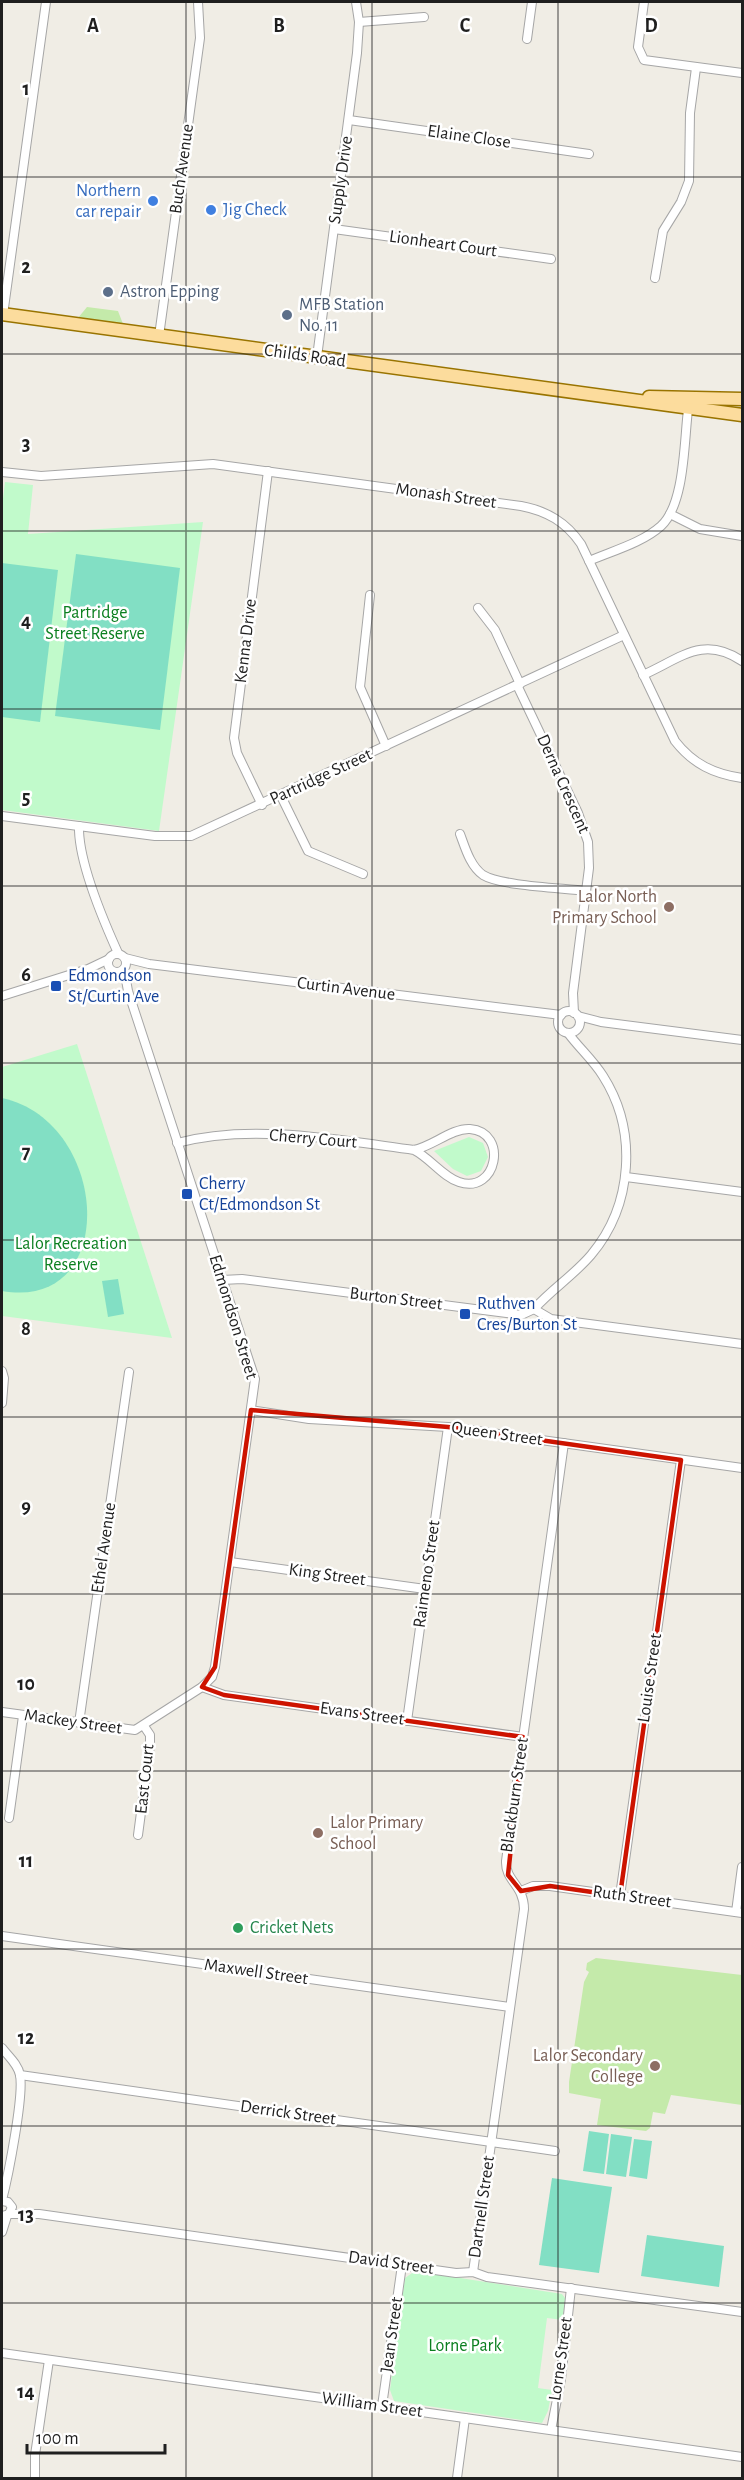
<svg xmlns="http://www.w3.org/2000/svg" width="744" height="2480" font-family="'Alegreya Sans',sans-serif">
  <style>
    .grass { fill: #c4eaaa }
    .park { fill: #c1facb }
    .pitch { fill: #82dfc4 }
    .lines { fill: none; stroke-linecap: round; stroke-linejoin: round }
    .street-casing { stroke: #a6a6a6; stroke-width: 10 }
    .primary-casing { stroke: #997400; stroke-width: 15 }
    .street { stroke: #fff; stroke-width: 8 }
    .primary { stroke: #fcdc9d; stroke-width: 12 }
    .marked { fill: none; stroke: #cd1300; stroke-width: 4.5; stroke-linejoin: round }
    .grid { fill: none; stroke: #1f1f1f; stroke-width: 1.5; stroke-opacity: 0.55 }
    .shop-dot { fill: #3f7fe0; stroke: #fff; stroke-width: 2 }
    .service-dot { fill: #5c6f8a; stroke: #fff; stroke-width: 2 }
    .education-dot { fill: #8d6e63; stroke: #fff; stroke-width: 2 }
    .transit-dot { fill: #1a4fb4; stroke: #fff; stroke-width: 2 }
    .leisure-dot { fill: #2e9e5b; stroke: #fff; stroke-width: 2 }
    .labels { text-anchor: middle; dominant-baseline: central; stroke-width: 5; stroke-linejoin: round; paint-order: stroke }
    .street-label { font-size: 18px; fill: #1f1f1f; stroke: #fff }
    .shop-label { font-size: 18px; fill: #366cbe; stroke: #fff; text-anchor: end }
    .service-label { font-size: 18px; fill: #4e5e75; stroke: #fff; text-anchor: start }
    .park-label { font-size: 18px; fill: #0b7f1f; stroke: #fff }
    .education-label { font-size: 18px; fill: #785e54; stroke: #fff; text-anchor: end }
    .transit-label { font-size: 18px; fill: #164399; stroke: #fff; text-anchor: start }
    .leisure-label { font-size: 18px; fill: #27864d; stroke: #fff; text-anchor: start }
    .grid-label { font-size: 20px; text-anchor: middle; font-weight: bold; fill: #1f1f1f; stroke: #fff; stroke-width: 5; stroke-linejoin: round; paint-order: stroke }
  </style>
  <rect width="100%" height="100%" fill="#f0ede5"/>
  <g class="grass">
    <path d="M 87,307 L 118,311 L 123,324 L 78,318 Z"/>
    <path d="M 596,1958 L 742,1975 L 742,2105 L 671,2095 L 665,2114 L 653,2112 L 650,2128 L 646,2131 L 597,2125 L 601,2099 L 569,2093 L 569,2082 L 584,1982 L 589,1972 L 586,1970 L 587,1963 Z"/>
  </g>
  <g class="park">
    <path d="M 5,482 L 33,485 L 28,534 L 203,522 L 159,831 L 2,810 L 2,507 Z"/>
    <path d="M 77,1044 L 172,1338 L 2,1316 L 2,1067 Z"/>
    <path d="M 469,1137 L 483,1143 L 488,1157 L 481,1171 L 467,1176 L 453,1169 L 434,1151 Z"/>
    <path d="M 415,2271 L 562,2294 L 565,2298 L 563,2320 L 547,2318 L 538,2388 L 552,2390 L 548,2411 L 542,2423 L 394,2401 L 390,2390 L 405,2278 Z"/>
  </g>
  <g class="pitch">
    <path d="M 76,554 L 180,568 L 160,730 L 55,716 Z"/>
    <path d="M 2,563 L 58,570 L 40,722 L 2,717 Z"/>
    <path d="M 2,1098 C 110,1121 121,1312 2,1291 Z"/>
    <path d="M 118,1279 L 124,1314 L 108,1317 L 102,1281 Z"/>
    <path d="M 589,2131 L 609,2134 L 604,2174 L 583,2171 Z"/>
    <path d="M 611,2134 L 632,2137 L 626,2177 L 606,2174 Z"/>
    <path d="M 634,2139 L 652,2141 L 647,2179 L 629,2176 Z"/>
    <path d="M 552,2178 L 612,2187 L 599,2273 L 539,2265 Z"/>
    <path d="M 647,2235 L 724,2246 L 719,2287 L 641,2276 Z"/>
  </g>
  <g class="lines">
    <g class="street-casing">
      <g id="street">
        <path d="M 644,2 L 638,47 L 644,60 L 742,73"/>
        <path d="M 359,22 L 424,17"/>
        <path d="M 527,39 L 532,2"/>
        <path d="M 349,120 L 589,154"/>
        <path d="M 334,229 L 551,259"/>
        <path d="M 655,278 L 663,231 L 681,202 L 689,181 L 690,113 L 696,68"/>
        <path d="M 3,315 L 46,2"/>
        <path d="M 159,336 L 200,38 L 198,2"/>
        <path d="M 317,357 L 357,53 L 359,22 L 356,2"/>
        <path d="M 2,472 L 41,476 L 213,464 L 521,506 C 547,511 566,522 581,544 L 675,741 C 693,764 714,774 742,778"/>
        <path d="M 670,514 L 700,529 L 742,536"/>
        <path d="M 589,561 C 612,551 642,543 661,526 C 685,504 684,441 688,410"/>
        <path d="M 370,595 L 360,687 L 386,746"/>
        <path d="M 478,608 L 495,630 L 520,684"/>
        <path d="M 643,675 C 681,658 703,635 742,661"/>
        <path d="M 517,685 L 578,813 L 588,842 L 589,868 L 573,993 L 574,1013"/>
        <path d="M 281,796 L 308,851 L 363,874"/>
        <path d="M 262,805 L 237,753 L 234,738 L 268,471"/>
        <path d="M 2,816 L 155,836 L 191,836 L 624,635"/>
        <path d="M 79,826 C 78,860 104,922 118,953"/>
        <path d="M 460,834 C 465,847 470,866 483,875 C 501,886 563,888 586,891"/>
        <circle cx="117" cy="963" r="9"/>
        <path d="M 125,958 L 149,964 L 561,1015"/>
        <path d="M 2,996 L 88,969 L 109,959"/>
        <circle cx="569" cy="1022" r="11"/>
        <path d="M 578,1016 L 601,1022 L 742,1040"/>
        <path d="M 177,1143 C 251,1123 339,1140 414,1150 C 433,1146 452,1128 470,1129 C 509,1132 497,1195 459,1182 C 443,1177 430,1158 414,1150"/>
        <path d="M 626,1177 L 742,1192"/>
        <path d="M 222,1280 L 242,1279 L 521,1315 L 534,1309 L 551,1319 L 742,1344"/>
        <path d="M 534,1309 C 552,1289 574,1275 591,1255 C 633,1205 638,1131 603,1076 C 593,1060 579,1048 568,1033"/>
        <path d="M 2,1371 L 4,1378 L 2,1403"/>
        <path d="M 251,1410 L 309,1419 L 448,1427 L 742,1468"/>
        <path d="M 230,1562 L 425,1589"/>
        <path d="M 202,1687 L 224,1695 L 523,1737"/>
        <path d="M 2,1712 L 135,1730 L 202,1687 L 212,1677 L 215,1667 L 255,1379 L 128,991 L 124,969"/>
        <path d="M 407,1721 L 448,1427"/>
        <path d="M 79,1723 L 129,1372"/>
        <path d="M 9,1818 L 23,1716"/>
        <path d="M 138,1835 L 150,1745 L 150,1735 L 144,1726"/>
        <path d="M 521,1891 L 533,1886 L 550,1886 L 742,1913"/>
        <path d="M 620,1896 L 681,1460"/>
        <path d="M 736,1912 L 742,1867"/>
        <path d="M 2,1936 L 510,2007"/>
        <path d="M 2,2048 C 8,2056 18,2064 20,2075 C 24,2096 8,2177 2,2200"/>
        <path d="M 20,2075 L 555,2151"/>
        <path d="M 2,2201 L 8,2202 L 12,2207 L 9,2214 L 2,2216"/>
        <path d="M 9,2214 L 39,2214 L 456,2273 L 473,2272 L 487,2277 L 742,2312"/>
        <path d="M 2,2232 L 7,2216"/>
        <path d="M 473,2272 L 524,1909 C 524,1885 505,1881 506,1861 L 564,1443"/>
        <path d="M 2,2353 L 742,2457"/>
        <path d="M 382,2406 L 402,2265"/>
        <path d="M 551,2430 L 561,2379 L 571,2288"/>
        <path d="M 35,2478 L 35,2455 L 49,2360"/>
        <path d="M 457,2478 L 465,2418"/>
      </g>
    </g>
    <g class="primary-casing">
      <g id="primary">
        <path d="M 2,314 L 742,415"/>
        <path d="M 649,397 L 742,399"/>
      </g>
    </g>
    <use href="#street" class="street"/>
    <use href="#primary" class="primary"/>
  </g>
  <path class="marked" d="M 251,1410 L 448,1427 L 681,1460 L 620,1896 L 550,1886 L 521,1891 L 508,1875 L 523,1737 L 224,1695 L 202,1687 L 215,1667 Z"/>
  <path class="grid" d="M 186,2 L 186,2478M 372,2 L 372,2478M 558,2 L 558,2478M 2,177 L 742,177M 2,354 L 742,354M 2,531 L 742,531M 2,709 L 742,709M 2,886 L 742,886M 2,1063 L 742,1063M 2,1240 L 742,1240M 2,1417 L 742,1417M 2,1594 L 742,1594M 2,1771 L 742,1771M 2,1949 L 742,1949M 2,2126 L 742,2126M 2,2303 L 742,2303"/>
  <g class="shop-dot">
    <circle cx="153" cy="201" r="6"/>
    <circle cx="211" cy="210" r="6"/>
  </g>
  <g class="service-dot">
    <circle cx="108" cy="292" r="6"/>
    <circle cx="287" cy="315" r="6"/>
  </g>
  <g class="education-dot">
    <circle cx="669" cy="907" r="6"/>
    <circle cx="318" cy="1833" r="6"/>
    <circle cx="655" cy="2066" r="6"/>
  </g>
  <g class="transit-dot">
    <rect x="50" y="980" width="12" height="12" rx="3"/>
    <rect x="181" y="1188" width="12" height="12" rx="3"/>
    <rect x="459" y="1308" width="12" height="12" rx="3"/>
  </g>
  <circle class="leisure-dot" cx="238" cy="1928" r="6"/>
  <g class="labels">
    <g class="street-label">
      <text transform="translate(469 137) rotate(8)">Elaine Close</text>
      <text transform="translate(182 169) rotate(-82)">Buch Avenue</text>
      <text transform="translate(341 180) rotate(-82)">Supply Drive</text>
      <text transform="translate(443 244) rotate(8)">Lionheart Court</text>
      <text transform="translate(305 356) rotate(8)">Childs Road</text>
      <text transform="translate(446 496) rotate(8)">Monash Street</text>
      <text transform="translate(246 641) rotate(-83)">Kenna Drive</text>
      <text transform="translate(321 777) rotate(-25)">Partridge Street</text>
      <text transform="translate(563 784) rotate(66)">Derna Crescent</text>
      <text transform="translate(346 989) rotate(7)">Curtin Avenue</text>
      <text transform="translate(313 1139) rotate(5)">Cherry Court</text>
      <text transform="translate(396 1299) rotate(7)">Burton Street</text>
      <text transform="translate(233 1317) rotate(73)">Edmondson Street</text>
      <text transform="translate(497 1434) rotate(8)">Queen Street</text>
      <text transform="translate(104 1548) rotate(-82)">Ethel Avenue</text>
      <text transform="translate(427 1574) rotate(-82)">Raimeno Street</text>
      <text transform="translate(327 1575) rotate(8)">King Street</text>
      <text transform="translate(650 1678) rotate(-82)">Louise Street</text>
      <text transform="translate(362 1714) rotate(8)">Evans Street</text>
      <text transform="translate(73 1722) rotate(8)">Mackey Street</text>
      <text transform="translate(145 1779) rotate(-84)">East Court</text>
      <text transform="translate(515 1795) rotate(-82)">Blackburn Street</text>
      <text transform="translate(632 1897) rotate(8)">Ruth Street</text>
      <text transform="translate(256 1972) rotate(8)">Maxwell Street</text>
      <text transform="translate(288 2113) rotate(8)">Derrick Street</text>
      <text transform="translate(482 2207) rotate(-82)">Dartnell Street</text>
      <text transform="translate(391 2263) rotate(8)">David Street</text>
      <text transform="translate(392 2335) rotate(-82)">Jean Street</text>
      <text transform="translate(561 2359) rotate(-82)">Lorne Street</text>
      <text transform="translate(372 2405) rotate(8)">William Street</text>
    </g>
    <g class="shop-label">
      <text x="141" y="191">Northern<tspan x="141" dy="21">car repair</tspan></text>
      <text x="223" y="210" text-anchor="start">Jig Check</text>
    </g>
    <g class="service-label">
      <text x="120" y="292">Astron Epping</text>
      <text x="299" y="305">MFB Station<tspan x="299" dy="21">No. 11</tspan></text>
    </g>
    <g class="park-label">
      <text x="95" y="613">Partridge<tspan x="95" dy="21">Street Reserve</tspan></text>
      <text x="71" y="1244">Lalor Recreation<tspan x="71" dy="21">Reserve</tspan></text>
      <text x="465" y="2346">Lorne Park</text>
    </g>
    <g class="education-label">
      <text x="657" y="897">Lalor North<tspan x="657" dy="21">Primary School</tspan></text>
      <text x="330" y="1823" text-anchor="start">Lalor Primary<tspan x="330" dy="21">School</tspan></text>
      <text x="643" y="2056">Lalor Secondary<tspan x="643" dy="21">College</tspan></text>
    </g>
    <g class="transit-label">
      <text x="68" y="976">Edmondson<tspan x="68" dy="21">St/Curtin Ave</tspan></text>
      <text x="199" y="1184">Cherry<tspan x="199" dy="21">Ct/Edmondson St</tspan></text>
      <text x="477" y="1304">Ruthven<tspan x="477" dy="21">Cres/Burton St</tspan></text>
    </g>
    <g class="leisure-label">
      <text x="250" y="1928">Cricket Nets</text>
    </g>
  </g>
  <g class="grid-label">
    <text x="93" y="32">A</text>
    <text x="279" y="32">B</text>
    <text x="465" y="32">C</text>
    <text x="651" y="32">D</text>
    <text x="26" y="95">1</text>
    <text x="26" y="273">2</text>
    <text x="26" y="450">3</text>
    <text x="26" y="627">4</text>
    <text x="26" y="804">5</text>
    <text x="26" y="981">6</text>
    <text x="26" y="1158">7</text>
    <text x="26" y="1335">8</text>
    <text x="26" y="1513">9</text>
    <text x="26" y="1690">10</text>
    <text x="26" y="1867">11</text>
    <text x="26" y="2044">12</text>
    <text x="26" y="2221">13</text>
    <text x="26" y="2398">14</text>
  </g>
  <rect width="744" height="2480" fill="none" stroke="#1f1f1f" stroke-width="6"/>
  <path d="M27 2444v9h138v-9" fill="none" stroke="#1f1f1f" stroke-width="3"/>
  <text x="36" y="2444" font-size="18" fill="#1f1f1f" stroke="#ffffff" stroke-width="4.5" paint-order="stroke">100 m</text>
</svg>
